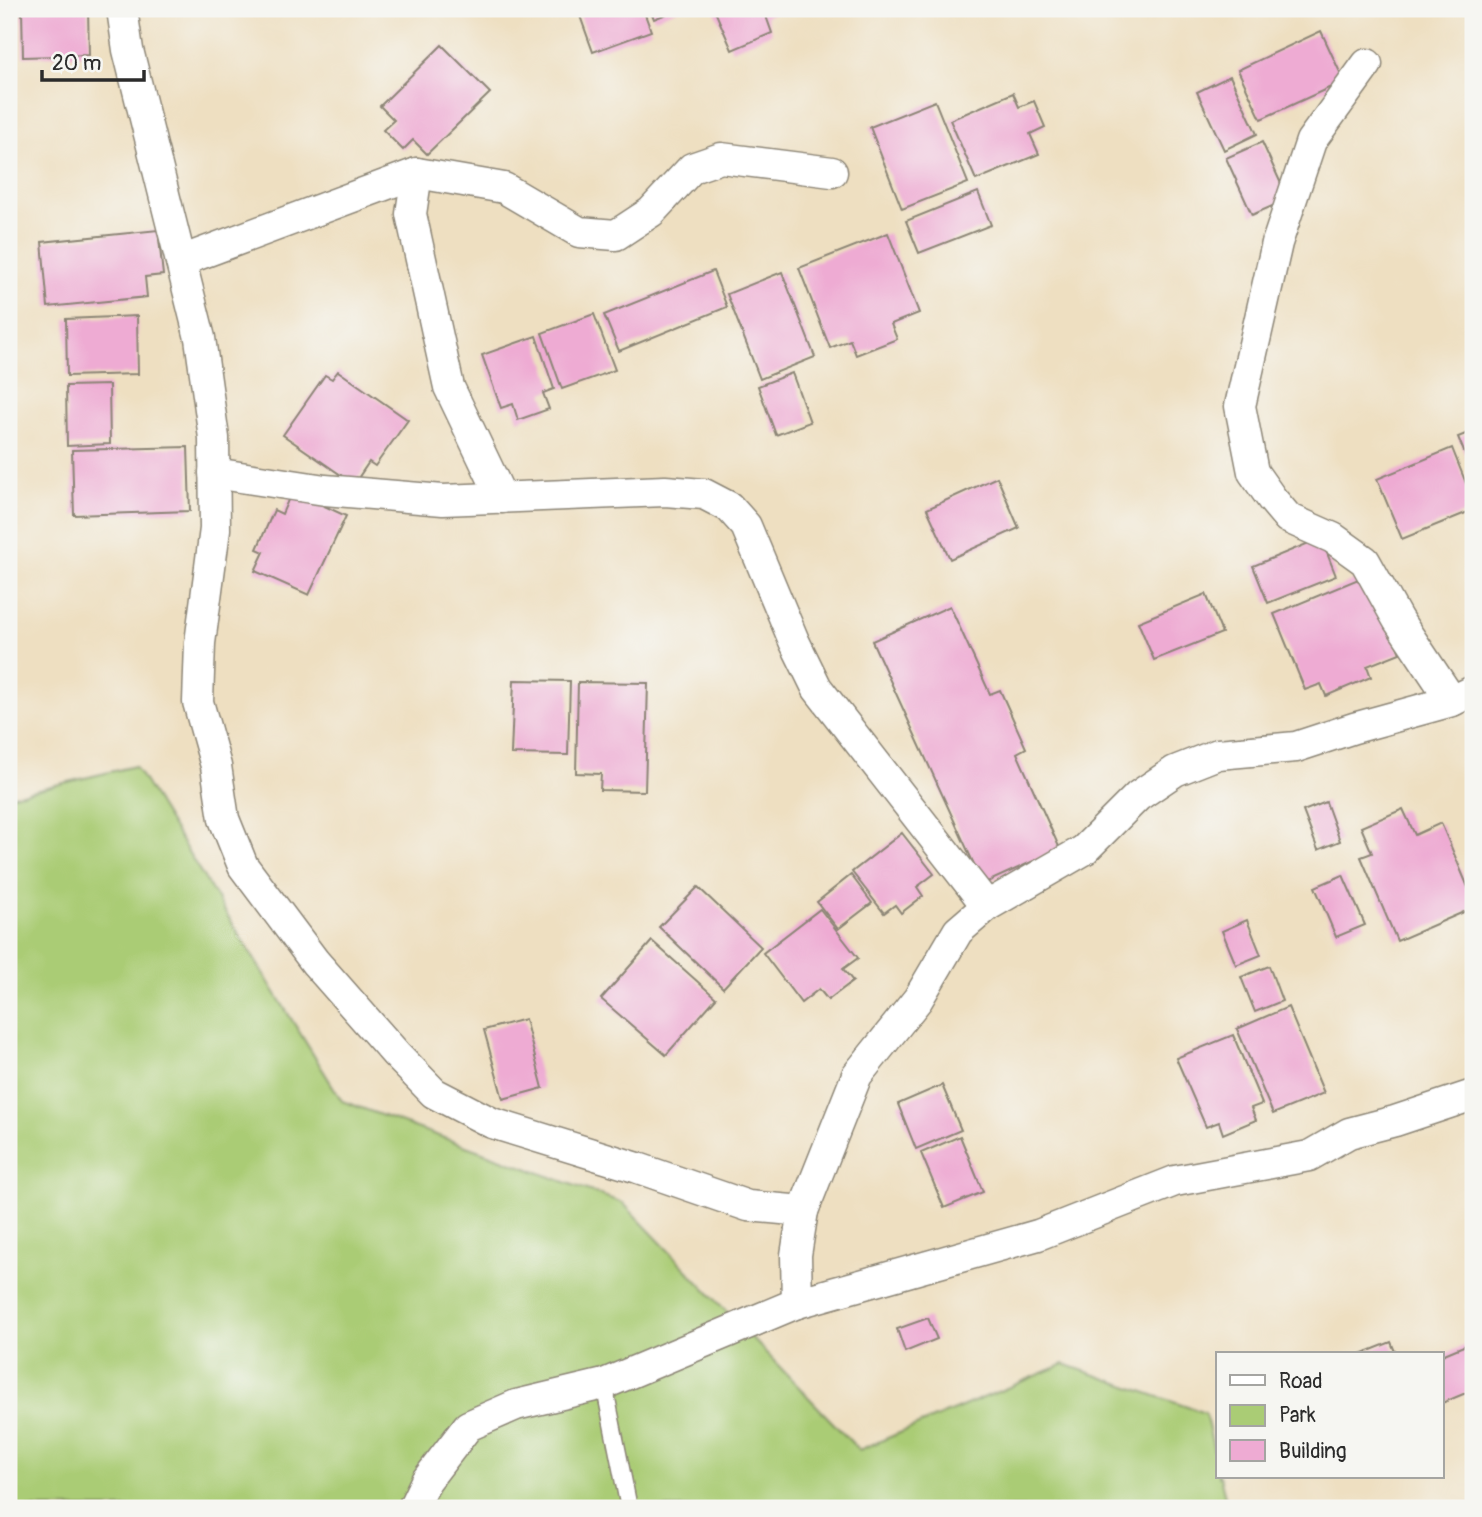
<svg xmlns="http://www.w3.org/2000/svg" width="1482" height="1517" font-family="Pangolin,sans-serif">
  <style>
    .green { fill: #aacc75; stroke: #6a7c50; stroke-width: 2 }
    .building { fill: #eeabd3 }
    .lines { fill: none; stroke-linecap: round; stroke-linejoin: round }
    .service-casing { stroke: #8c8576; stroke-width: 19 }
    .minor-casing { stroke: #8c8576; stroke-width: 33 }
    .service { stroke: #fff; stroke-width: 16 }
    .minor { stroke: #fff; stroke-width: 30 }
  </style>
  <rect width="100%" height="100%" fill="#f6f6f2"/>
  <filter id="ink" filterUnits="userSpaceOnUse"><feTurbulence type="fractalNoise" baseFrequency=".0143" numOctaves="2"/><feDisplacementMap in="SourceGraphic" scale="14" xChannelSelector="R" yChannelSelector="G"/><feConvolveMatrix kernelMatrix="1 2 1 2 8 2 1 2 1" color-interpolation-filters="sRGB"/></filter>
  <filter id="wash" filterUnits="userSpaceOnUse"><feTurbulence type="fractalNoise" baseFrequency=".00686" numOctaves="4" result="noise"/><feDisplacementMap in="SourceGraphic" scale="28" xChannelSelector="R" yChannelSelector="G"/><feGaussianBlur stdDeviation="1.57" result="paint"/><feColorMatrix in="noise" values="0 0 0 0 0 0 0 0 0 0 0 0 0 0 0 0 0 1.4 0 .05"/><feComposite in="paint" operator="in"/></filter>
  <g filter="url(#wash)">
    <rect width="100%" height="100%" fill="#eedfc1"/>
    <path class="green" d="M 135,766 L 342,1101 L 623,1203 L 859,1450 L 1064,1364 L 1205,1413 L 1218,1467 L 1218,1477 L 1220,1477 L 1228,1508 L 9,1508 L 9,796 Z"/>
    <g id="blocks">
      <g class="building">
        <path d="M 22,9 L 88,9 L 89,55 L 23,57 Z"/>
        <path d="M 590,9 L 643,9 L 651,31 L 593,52 L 579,13 Z"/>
        <path d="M 650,9 L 679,9 L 654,19 Z"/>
        <path d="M 714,9 L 784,9 L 766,16 L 772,33 L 732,50 Z"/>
        <path d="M 1321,31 L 1344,81 L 1261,119 L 1238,70 Z"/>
        <path d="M 442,45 L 490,93 L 427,154 L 413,140 L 403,150 L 383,130 L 394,120 L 380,106 Z"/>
        <path d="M 1230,76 L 1257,134 L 1224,150 L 1197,92 Z"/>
        <path d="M 1013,93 L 1019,107 L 1034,101 L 1045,127 L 1030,134 L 1039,154 L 976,180 L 950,120 Z"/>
        <path d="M 935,101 L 968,183 L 902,209 L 870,127 Z"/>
        <path d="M 1262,142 L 1288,199 L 1252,215 L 1226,158 Z"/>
        <path d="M 978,192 L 991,225 L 919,253 L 906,221 Z"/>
        <path d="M 158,230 L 163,275 L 145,277 L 147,297 L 48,307 L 42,242 Z"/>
        <path d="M 888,233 L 919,313 L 891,324 L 897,339 L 856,355 L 850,340 L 830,348 L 799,268 Z"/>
        <path d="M 713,271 L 727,307 L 619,351 L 604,315 Z"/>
        <path d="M 782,272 L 815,357 L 760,379 L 727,294 Z"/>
        <path d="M 594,314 L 615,370 L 562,389 L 542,333 Z"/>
        <path d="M 137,316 L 138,374 L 67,376 L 66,319 Z"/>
        <path d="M 536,336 L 554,389 L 543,393 L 549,409 L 518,420 L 513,404 L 501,408 L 482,355 Z"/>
        <path d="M 338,371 L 408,420 L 375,466 L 369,462 L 354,484 L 283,435 L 325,375 L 332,379 Z"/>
        <path d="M 792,373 L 810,422 L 776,435 L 758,386 Z"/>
        <path d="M 109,385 L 110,444 L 67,446 L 66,386 Z"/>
        <path d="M 1473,431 L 1473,474 L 1458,437 Z"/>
        <path d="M 188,447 L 190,511 L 74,515 L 72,450 Z"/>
        <path d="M 1452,448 L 1473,501 L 1473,510 L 1402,539 L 1377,479 Z"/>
        <path d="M 997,477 L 1019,528 L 950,559 L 927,509 Z"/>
        <path d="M 292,491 L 346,516 L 309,595 L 255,571 L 264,552 L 257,549 L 274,510 L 282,514 Z"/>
        <path d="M 1321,538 L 1336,576 L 1268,603 L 1253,566 Z"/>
        <path d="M 1368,575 L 1400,653 L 1367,666 L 1371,677 L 1326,696 L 1321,684 L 1305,690 L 1274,614 Z"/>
        <path d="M 1206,594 L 1222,633 L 1154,660 L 1138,622 Z"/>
        <path d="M 950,606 L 990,694 L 1000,690 L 1026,748 L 1017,753 L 1060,849 L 983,884 L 872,641 Z"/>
        <path d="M 514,680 L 570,681 L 568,755 L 511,754 Z"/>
        <path d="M 578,682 L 648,683 L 645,791 L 600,790 L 601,774 L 576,773 Z"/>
        <path d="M 1326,802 L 1340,841 L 1318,850 L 1303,811 Z"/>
        <path d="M 1403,809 L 1415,835 L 1441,823 L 1473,899 L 1473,908 L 1397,941 L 1361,857 L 1372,853 L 1361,827 Z"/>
        <path d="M 902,833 L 934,874 L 917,887 L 923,896 L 901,913 L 895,905 L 884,913 L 852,872 Z"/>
        <path d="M 851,875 L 872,903 L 838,929 L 817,902 Z"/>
        <path d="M 1343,875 L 1365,925 L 1336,937 L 1315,887 Z"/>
        <path d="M 698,887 L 761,947 L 723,988 L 659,927 Z"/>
        <path d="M 820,909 L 858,958 L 843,969 L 853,981 L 828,1000 L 819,989 L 801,1003 L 763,953 Z"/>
        <path d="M 1247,920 L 1261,955 L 1236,965 L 1222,931 Z"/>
        <path d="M 652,941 L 716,998 L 666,1055 L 601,999 Z"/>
        <path d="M 1269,966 L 1282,1001 L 1255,1012 L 1241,977 Z"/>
        <path d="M 1288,1007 L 1324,1093 L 1273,1114 L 1237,1029 Z"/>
        <path d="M 525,1019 L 543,1088 L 503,1099 L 484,1030 Z"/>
        <path d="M 1233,1035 L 1262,1104 L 1251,1108 L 1256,1120 L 1223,1134 L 1219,1122 L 1206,1127 L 1176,1058 Z"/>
        <path d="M 942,1085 L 961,1130 L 916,1149 L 898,1104 Z"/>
        <path d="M 960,1136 L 983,1192 L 944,1208 L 921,1153 Z"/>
        <path d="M 928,1318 L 937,1339 L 905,1352 L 897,1329 Z"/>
        <path d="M 1391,1342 L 1396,1354 L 1361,1354 Z"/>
        <path d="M 1473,1342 L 1473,1390 L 1442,1403 L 1442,1355 Z"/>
      </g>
    </g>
  </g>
  <g filter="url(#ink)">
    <use href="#blocks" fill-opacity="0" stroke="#8c8576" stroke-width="2"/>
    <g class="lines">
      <g class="service-casing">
        <path id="service" d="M 604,1384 L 629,1508"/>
      </g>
      <g class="minor-casing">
        <g id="minor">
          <path d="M 122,9 L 128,50 L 200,338 L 214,438 L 215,529 L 200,643 L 198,702 L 216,766 L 224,819 L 243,866 L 315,962 L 396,1054 L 434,1093 L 492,1123 L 638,1168 L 748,1206 L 803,1211 L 796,1255 L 797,1303 L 1038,1235 L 1175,1181 L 1309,1156 L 1349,1133 L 1395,1121 L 1473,1095"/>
          <path d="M 1367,64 L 1311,141 L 1277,243 L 1240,406 L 1253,472 L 1272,499 L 1288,518 L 1333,538 L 1365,561 L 1398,620 L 1452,701"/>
          <path d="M 417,173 L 411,214 L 449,387 L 502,498"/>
          <path d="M 181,261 L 417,173 L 504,188 L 579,232 L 616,235 L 651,212 L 692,168 L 721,158 L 832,172"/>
          <path d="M 214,473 L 325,490 L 443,500 L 665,491 L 704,494 L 729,507 L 746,526 L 794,641 L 817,688 L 987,906"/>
          <path d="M 803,1211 L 857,1075 L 918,999 L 958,931 L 987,906 L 1084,850 L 1138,796 L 1175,771 L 1218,754 L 1296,747 L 1354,728 L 1452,701 L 1473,691"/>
          <path d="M 413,1508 L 426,1481 L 468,1426 L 516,1405 L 604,1384 L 797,1303"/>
        </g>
      </g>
      <use href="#service" class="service"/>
      <use href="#minor" class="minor"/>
    </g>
  </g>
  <rect width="1482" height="1517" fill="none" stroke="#f6f6f2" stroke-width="35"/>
  <rect x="1216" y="1352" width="228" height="126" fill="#f6f6f2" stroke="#a5a5a2" stroke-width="2"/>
  <rect x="1230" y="1375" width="35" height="10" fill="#ffffff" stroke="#a5a5a2" stroke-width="2"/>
  <text x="1279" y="1388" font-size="21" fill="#2b2b2b">Road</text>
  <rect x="1230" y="1405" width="35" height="21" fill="#aacc75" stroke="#a5a5a2" stroke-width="2"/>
  <text x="1279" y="1422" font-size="21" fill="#2b2b2b">Park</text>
  <rect x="1230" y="1440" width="35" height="21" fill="#eeabd3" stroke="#a5a5a2" stroke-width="2"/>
  <text x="1279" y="1458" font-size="21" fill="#2b2b2b">Building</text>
  <path d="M42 70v10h102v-10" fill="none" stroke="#2b2b2b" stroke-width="3.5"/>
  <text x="52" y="70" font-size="21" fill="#2b2b2b" stroke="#f6f6f2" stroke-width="5" paint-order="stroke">20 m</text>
</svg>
